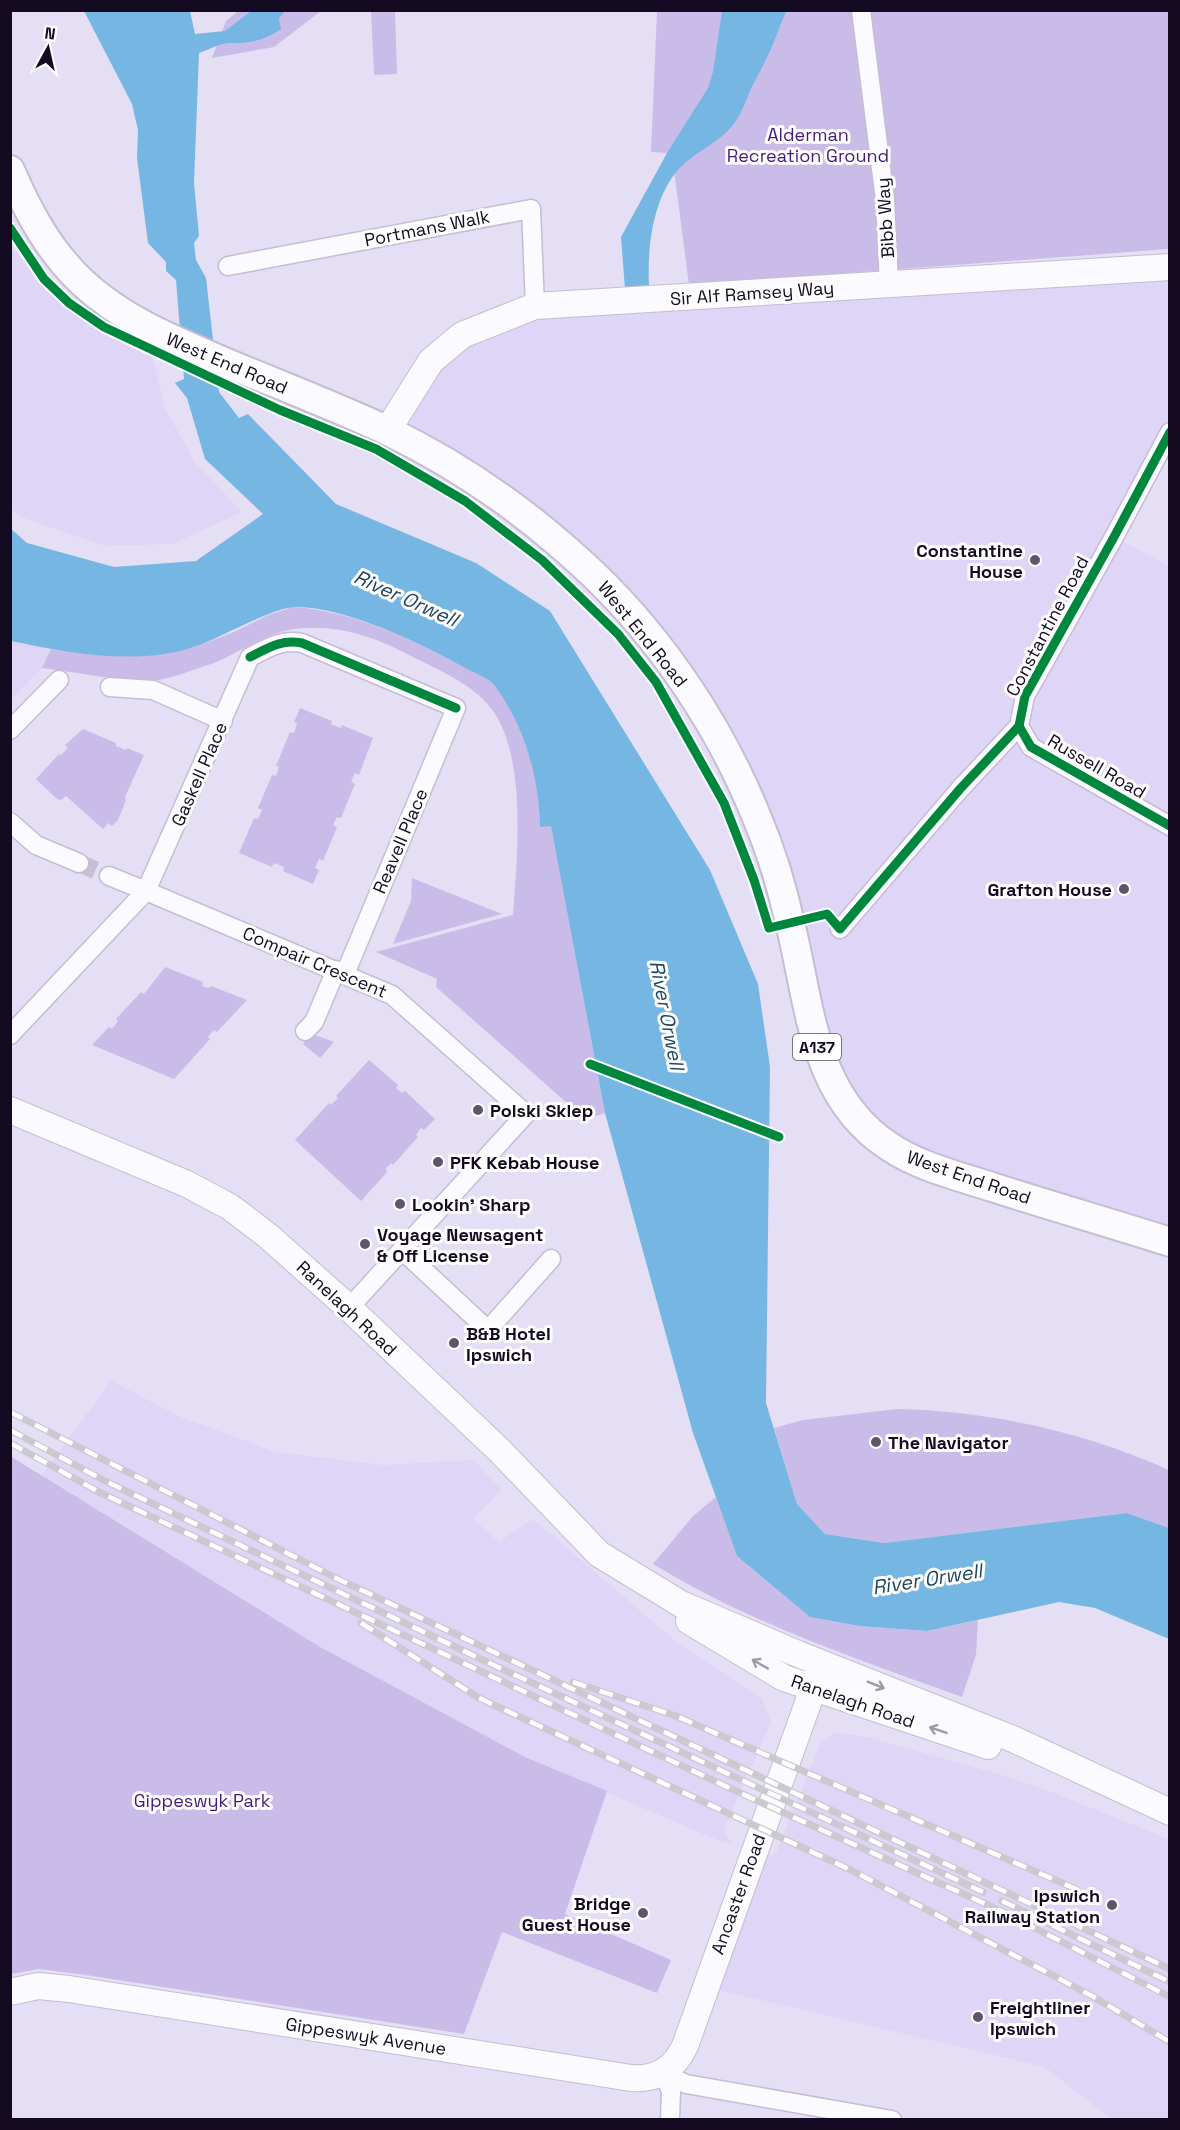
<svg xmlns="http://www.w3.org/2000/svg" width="1180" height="2130" font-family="'Space Grotesk',sans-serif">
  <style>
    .built { fill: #ded5f7 }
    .green { fill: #cabce8 }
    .water { fill: #76b6e3 }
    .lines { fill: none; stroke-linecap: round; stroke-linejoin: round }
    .street-tunnel { stroke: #c6bfd6; stroke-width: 18; stroke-dasharray: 18 9; stroke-linecap: butt }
    .street-casing { stroke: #c4bdd4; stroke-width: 21 }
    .secondary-casing { stroke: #c4bdd4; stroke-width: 28 }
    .primary-casing { stroke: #c4bdd4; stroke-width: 32 }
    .street { stroke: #fbfafe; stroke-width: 18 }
    .secondary { stroke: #fbfafe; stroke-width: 26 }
    .primary { stroke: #fbfafe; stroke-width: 28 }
    .rail-casing { stroke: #cbc8d0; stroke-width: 7 }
    .rail { stroke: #fefefe; stroke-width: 4.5; stroke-dasharray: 14; stroke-linecap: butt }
    .cycleway-casing { stroke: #fefefe; stroke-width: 13 }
    .cycleway { stroke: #00873e; stroke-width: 9 }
    .oneway { stroke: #9f9aa6 }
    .poi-dot { fill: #5d556c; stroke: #fefefe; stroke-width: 2 }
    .labels { text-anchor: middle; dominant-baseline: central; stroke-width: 6; stroke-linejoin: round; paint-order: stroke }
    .shield { fill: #fefefe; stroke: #5a5465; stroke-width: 1.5 }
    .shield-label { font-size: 16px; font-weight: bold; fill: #140b23 }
    .park-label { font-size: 18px; fill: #451a7a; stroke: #fefefe }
    .street-label { font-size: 18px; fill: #140b23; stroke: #fefefe }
    .poi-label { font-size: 18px; font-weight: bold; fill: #140b23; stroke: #fefefe; text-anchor: start }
    .water-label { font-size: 20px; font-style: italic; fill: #1f465d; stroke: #fefefe }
  </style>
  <rect width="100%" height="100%" fill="#e5dff5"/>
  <g class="built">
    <path d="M 11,245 L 33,274 L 89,325 L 153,358 L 165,408 L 195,463 L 242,512 L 172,544 L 105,546 L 21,517 L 11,508 Z"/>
    <path d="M 1169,277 L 1169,432 L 1114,537 L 1169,566 L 1169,1242 L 931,1167 L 847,1107 L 757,816 L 598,579 L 387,431 L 431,361 L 493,321 Z"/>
    <path d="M 11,641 L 51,649 L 42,668 L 11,700 Z"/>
    <path d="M 111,1381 L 183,1418 L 276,1452 L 383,1465 L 474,1460 L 501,1490 L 473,1519 L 499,1542 L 533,1519 L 680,1645 L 762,1698 L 771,1722 L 724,1829 L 731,1843 L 722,1842 L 525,1757 L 322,1648 L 41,1476 Z"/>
    <path d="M 834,1733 L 867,1737 L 998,1774 L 1044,1789 L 1169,1839 L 1169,2119 L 1111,2119 L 1045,2067 L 715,1989 L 762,1857 L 776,1853 L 821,1743 Z"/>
  </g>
  <g class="green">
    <path d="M 238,11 L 321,11 L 274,47 L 212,58 L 226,21 Z"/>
    <path d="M 371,11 L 395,11 L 397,74 L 374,75 Z"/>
    <path d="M 657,11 L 1169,11 L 1169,249 L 689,285 L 671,147 L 667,153 L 651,152 Z"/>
    <path d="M 293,607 C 354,611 415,640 468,669 C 476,674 489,678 495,685 C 526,723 539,779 540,826 L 551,825 L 605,1113 L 585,1119 L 436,987 L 437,979 L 376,952 L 513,915 C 517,859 528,754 490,707 C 472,684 437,669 411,656 C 373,636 337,624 294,629 C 264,633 239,654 211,664 C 195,669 165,681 150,681 C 116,681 76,672 42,668 L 51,649 L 101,655 L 192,648 L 234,632 L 268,615 Z"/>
    <path d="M 300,708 L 332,721 L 331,724 L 341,728 L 342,725 L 373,738 L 359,775 L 355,773 L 351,782 L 355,784 L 341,818 L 337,817 L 333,825 L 337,827 L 323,861 L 319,859 L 315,868 L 319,870 L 313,884 L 283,871 L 284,867 L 274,863 L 272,867 L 239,853 L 254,818 L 258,819 L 262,810 L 258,808 L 272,775 L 276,776 L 279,767 L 276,766 L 290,732 L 294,733 L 297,724 L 294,722 Z"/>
    <path d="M 83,729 L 116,743 L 116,746 L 126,750 L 127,748 L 144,755 L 125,797 L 126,800 L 118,820 L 112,826 L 108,823 L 103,829 L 66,796 L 61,800 L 57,799 L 36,779 L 59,754 L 61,755 L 68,748 L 65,745 Z"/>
    <path d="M 412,878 L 502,914 L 393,944 L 411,901 Z"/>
    <path d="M 165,967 L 203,982 L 202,986 L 208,988 L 211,986 L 247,1000 L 217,1032 L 214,1030 L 208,1037 L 210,1039 L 174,1079 L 92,1045 L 109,1027 L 112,1029 L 118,1021 L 116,1019 L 141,992 L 144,994 Z"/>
    <path d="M 312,1034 L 334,1042 L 320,1058 L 303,1044 Z"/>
    <path d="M 369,1060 L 398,1085 L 396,1088 L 402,1093 L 405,1091 L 435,1119 L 424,1130 L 421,1128 L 416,1135 L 418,1137 L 393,1165 L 391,1163 L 386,1168 L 387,1172 L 361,1201 L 295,1140 L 329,1103 L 331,1105 L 338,1098 L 336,1096 Z"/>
    <path d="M 897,1409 C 991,1411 1084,1432 1169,1470 L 1169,1528 L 1127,1513 L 884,1543 L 825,1534 L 797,1504 L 774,1428 L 803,1420 Z"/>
    <path d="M 10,1456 L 322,1648 L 525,1757 L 607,1791 L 565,1914 L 671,1960 L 657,1993 L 502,1932 L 464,2034 L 86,1975 L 39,1969 L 11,1974 Z"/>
    <path d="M 716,1497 L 737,1556 L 810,1617 L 859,1626 L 927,1631 L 978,1620 L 976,1655 L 962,1697 C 857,1659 749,1623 653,1564 L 693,1516 Z"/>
  </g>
  <g class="water">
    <path d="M 84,11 L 190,11 L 195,34 L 225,31 L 251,11 L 285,11 L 279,18 L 281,29 C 265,40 250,44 231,43 C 222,42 208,50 199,53 L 194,183 L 199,236 L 194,243 L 196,260 L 206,278 L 219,392 L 239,418 L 248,414 L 336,504 L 476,563 L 550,611 L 710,870 L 758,984 L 770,1067 L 766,1403 L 797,1504 L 825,1534 L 884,1543 L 1127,1513 L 1169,1528 L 1169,1639 L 1095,1608 L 1059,1602 L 927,1631 L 859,1626 L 810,1617 L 737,1556 L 693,1433 L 605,1113 L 551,826 L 540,827 C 539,777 525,727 495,686 C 490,679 477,674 469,670 C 425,645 345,606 295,607 C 271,608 221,638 194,647 C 136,666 69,653 11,641 L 10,528 L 27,543 L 114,567 L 196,561 L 263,514 L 205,459 L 187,398 L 175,383 L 184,379 L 176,280 L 166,271 L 166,262 L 148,243 L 137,158 L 138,130 L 132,104 Z"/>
    <path d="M 722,11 L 786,11 C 777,34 769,56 757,77 C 748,92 745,108 735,122 C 724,139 700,150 685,163 C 653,191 647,246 649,286 L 625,289 L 621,237 L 667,153 L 708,88 L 713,72 Z"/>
  </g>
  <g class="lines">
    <path class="street-tunnel" d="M 79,863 L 109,876"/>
    <g class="street-casing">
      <g id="street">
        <path d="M 861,10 L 885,200 L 889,284"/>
        <path d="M 228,266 L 531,209 L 535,306"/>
        <path d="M 1170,432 L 1114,537 L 1025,696 L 1019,726 L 1031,747 L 1170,826"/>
        <path d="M 110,687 L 153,690 L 223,721"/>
        <path d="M 10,730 L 59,680"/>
        <path d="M 10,822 L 36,845 L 79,863"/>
        <path d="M 109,876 L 146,891 L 250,657 C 268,648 281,639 302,643 L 456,708 L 345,974"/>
        <path d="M 840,929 L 960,789 L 1019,726"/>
        <path d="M 305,1031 L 314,1022 L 336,970"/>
        <path d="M 10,1035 L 146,891 L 392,995 L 526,1114 L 349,1308"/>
        <path d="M 402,1250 L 488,1330 L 551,1259"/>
        <path d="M 663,2073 L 686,2084 L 892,2120"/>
        <path d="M 663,2073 L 671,2091 L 670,2120"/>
      </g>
    </g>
    <g class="secondary-casing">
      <g id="secondary">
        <path d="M 387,431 L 431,361 L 462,335 L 535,306 L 1170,267"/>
        <path d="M 10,1110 L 187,1184 L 230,1207 L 267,1235 L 349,1308 L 499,1450 L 599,1554 L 681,1604 L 798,1654 L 1013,1739 L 1170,1812"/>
        <path d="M 689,1621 L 784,1678 L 988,1746"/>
        <path d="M 10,1992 L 38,1986 L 69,1989 L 631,2078 C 657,2080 674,2069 685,2046 L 822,1664"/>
      </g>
    </g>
    <g class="primary-casing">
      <path id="primary" d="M 10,170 C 28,212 49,251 83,283 C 123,320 173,340 222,361 C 277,384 332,405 386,430 C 463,467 531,515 593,574 C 663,641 721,728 757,818 C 771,851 782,887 790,923 C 810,1003 812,1097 890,1147 C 920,1167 958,1176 992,1187 C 1051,1206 1110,1223 1170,1242"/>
    </g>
    <use href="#street" class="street"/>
    <use href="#secondary" class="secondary"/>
    <use href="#primary" class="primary"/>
    <g class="rail-casing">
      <g id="rail">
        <path d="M 10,1412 L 340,1580 L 1170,1969"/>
        <path d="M 10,1430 L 107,1482 L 485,1661 L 983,1892"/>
        <path d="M 10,1443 L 99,1492 L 738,1792 L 1001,1911 L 1170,1997"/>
        <path d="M 361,1623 L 479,1698 L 851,1870 L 1092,1996 L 1170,2042"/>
        <path d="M 573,1682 L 676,1716 L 1076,1889"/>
        <path d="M 1002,1901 L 1170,1982"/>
      </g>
    </g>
    <use href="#rail" class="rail"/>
    <g class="cycleway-casing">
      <g id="cycleway">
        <path d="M 10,228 L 44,279 L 69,303 L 104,327 L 280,410 L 376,449 L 465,501 L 542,560 L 618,634 L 656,682 L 724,803 L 754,880 L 769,928 L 827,914 L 840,929 L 960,789 L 1019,726"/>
        <path d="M 1170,432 L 1114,537 L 1025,696 L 1019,726 L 1031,747 L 1170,826"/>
        <path d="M 250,657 C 268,648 281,639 302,643 L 456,708"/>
        <path d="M 590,1064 L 779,1137"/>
      </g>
    </g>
    <use href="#cycleway" class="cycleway"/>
  </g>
  <defs><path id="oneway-shaft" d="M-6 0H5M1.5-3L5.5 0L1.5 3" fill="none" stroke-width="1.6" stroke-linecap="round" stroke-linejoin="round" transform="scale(1.5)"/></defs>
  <g class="oneway">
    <use href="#oneway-shaft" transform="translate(760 1664) rotate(-150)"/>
    <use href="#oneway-shaft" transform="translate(876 1685) rotate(22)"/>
    <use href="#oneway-shaft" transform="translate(938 1730) rotate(-162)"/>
  </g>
  <g class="poi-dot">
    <circle cx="1035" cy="560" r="6"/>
    <circle cx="1124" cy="889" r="6"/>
    <circle cx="478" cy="1110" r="6"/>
    <circle cx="438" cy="1162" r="6"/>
    <circle cx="400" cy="1204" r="6"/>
    <circle cx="365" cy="1244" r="6"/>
    <circle cx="454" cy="1343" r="6"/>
    <circle cx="876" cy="1442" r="6"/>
    <circle cx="1112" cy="1905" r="6"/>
    <circle cx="643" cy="1913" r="6"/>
    <circle cx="978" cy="2017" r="6"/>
  </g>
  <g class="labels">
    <rect class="shield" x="793" y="1034" width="48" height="26" rx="4.5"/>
    <g class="shield-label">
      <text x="817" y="1047">A137</text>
    </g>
    <g class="park-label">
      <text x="808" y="134">Alderman<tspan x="808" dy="21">Recreation Ground</tspan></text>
      <text x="202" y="1800">Gippeswyk Park</text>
    </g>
    <g class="street-label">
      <text transform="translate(885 218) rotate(-94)">Bibb Way</text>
      <text transform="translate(427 228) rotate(-11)">Portmans Walk</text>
      <text transform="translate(752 293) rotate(-4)">Sir Alf Ramsey Way</text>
      <text transform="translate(227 363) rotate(23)">West End Road</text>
      <text transform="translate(1047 626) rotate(-62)">Constantine Road</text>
      <text transform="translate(643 634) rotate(51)">West End Road</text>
      <text transform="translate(1097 766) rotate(30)">Russell Road</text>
      <text transform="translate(199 774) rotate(-66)">Gaskell Place</text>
      <text transform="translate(400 841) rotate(-67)">Reavell Place</text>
      <text transform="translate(315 962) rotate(23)">Compair Crescent</text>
      <text transform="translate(969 1177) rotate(19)">West End Road</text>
      <text transform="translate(347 1308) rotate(43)">Ranelagh Road</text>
      <text transform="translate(853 1701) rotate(19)">Ranelagh Road</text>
      <text transform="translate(738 1894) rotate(-70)">Ancaster Road</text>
      <text transform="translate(366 2036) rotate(9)">Gippeswyk Avenue</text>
    </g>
    <g class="poi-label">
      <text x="1023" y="550" text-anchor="end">Constantine<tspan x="1023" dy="21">House</tspan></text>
      <text x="1112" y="889" text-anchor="end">Grafton House</text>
      <text x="490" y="1110">Polski Sklep</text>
      <text x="450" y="1162">PFK Kebab House</text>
      <text x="412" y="1204">Lookin' Sharp</text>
      <text x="377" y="1234">Voyage Newsagent<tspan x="377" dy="21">&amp; Off License</tspan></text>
      <text x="466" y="1333">B&amp;B Hotel<tspan x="466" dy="21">Ipswich</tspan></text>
      <text x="888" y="1442">The Navigator</text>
      <text x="1100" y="1895" text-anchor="end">Ipswich<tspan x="1100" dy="21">Railway Station</tspan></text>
      <text x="631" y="1903" text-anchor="end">Bridge<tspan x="631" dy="21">Guest House</tspan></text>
      <text x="990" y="2007">Freightliner<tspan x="990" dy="21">Ipswich</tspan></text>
    </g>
    <g class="water-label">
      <text transform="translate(406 598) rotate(24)">River Orwell</text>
      <text transform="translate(667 1015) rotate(79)">River Orwell</text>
      <text transform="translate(927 1579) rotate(-9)">River Orwell</text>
    </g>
  </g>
  <rect width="1180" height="2130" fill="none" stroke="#140b23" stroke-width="24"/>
  <g transform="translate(48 48) rotate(8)" stroke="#fefefe" stroke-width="4.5" paint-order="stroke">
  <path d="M0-4.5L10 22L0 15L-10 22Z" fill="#140b23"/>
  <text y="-9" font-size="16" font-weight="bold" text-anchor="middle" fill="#140b23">N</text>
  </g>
</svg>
